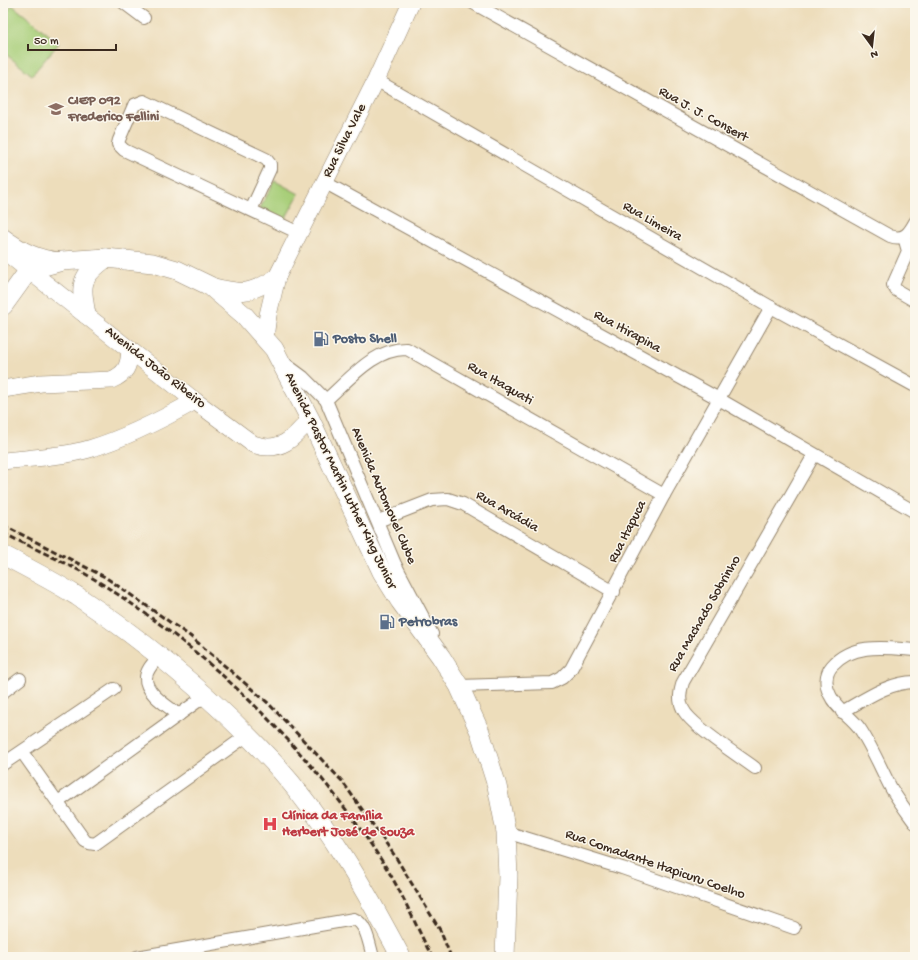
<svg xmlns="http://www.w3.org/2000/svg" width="918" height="960" font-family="'Gochi Hand',sans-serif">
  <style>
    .green { fill: #a7ce78; stroke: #717c4b }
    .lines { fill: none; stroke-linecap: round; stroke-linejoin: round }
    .street-casing { stroke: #94846c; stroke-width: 14 }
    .secondary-casing { stroke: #94846c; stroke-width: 18 }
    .primary-casing { stroke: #94846c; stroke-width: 20 }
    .street { stroke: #fff; stroke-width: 12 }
    .secondary { stroke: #fff; stroke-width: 17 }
    .primary { stroke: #fff; stroke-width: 19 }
    .rail { stroke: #3b2a1e; stroke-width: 3; stroke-dasharray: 6 3; stroke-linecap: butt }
    .labels { text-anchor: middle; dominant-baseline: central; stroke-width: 3; stroke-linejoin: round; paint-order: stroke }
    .education-label { font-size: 14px; font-weight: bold; fill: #785e54; stroke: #fbf7ec; text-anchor: start }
    .street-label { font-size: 14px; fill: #3b2a1e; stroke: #fbf7ec }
    .service-label { font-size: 14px; font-weight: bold; fill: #4e5e75; stroke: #fbf7ec; text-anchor: start }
    .health-label { font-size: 14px; font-weight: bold; fill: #be3a42; stroke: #fbf7ec; text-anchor: start }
  </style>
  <rect width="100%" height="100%" fill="#fbf7ec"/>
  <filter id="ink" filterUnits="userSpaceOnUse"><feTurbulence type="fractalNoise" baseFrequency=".025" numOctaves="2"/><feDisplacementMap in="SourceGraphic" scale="8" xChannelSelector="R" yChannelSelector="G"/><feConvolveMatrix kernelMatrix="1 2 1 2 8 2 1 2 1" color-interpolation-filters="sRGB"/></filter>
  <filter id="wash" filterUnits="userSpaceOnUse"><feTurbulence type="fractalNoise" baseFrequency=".012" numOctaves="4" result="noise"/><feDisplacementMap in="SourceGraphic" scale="16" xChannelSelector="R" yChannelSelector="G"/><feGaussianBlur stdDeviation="0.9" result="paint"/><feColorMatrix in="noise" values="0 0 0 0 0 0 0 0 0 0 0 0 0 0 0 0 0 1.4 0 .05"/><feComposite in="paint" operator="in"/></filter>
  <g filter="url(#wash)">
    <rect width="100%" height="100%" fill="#edddbb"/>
    <g class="green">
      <path d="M 12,5 L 59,43 L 32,75 L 3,52 L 3,16 Z"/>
      <path d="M 275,181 L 299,194 L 284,221 L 260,208 Z"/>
    </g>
  </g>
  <g filter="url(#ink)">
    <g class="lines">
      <g class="street-casing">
        <g id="street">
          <path d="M 124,3 L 144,18"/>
          <path d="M 473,3 L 890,236 C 904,241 909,233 915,222"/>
          <path d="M 376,80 L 771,307 L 915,386"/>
          <path d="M 324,182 L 719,399 L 915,512"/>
          <path d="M 251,210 L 270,169 L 270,164 L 266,159 L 144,101 L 134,105 L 119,140 L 118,144 L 124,150 L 299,233"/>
          <path d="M 904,237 L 908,251 L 893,285 L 896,290 L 915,301"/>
          <path d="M 284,363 L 303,377 L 326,400 L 395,564 L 432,634"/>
          <path d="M 326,400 C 349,380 374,348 407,349 L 664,495"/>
          <path d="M 378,521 L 432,500 L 448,499 L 463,504 L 614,592"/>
          <path d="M 915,650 C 887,648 853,642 832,666 C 825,674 825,686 830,695 C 836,709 851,716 860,729 C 872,747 881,769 891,788 C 898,800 907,812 915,823"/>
          <path d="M 159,656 C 154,662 146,670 146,678 C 145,693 169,707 179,715"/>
          <path d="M 459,686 L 552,683 L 562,678 L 571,669 L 664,495 L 771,307"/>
          <path d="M 3,692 L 20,679"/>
          <path d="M 842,712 C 865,699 889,682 915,682"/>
          <path d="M 22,752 L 85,841 L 89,843 L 95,844 L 246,736"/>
          <path d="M 3,764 L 114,689"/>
          <path d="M 755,768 C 739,756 690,725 683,709 C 678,700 680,691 683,682 L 814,455"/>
          <path d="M 58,802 L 205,696"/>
          <path d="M 506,832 L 622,868 L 794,928"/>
          <path d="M 137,957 L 354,919 C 367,924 369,944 373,957"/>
        </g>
      </g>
      <g class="secondary-casing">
        <g id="secondary">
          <path d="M 3,237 C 22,251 37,259 61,261"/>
          <path d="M 3,250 L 195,401 L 253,444 C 280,454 294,438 310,419"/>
          <path d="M 210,286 C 242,294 249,295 277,277"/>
          <path d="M 265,338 L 268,315 L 277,277 L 376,80 L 411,3"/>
          <path d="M 3,389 L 41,383 L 111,380 C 126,374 129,366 130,350"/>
          <path d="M 3,461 C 31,458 61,457 89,449 C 126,438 161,420 195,401"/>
        </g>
      </g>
      <g class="primary-casing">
        <g id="primary">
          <path d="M 3,306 L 29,270 L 62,261 L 106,258 L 153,263 L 177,270 L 210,286 L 244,315 L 274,349 L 310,419 L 382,572 L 400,601 L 441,657 L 459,686 L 480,732 L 497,786 L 506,832 L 508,876 L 505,957"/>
          <path d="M 86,314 C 80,284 80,277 106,258"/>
          <path d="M 3,555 C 28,568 53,581 77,596 C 148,643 215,700 273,762 C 325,819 365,889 401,957"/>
        </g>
      </g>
      <use href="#street" class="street"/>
      <use href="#secondary" class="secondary"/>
      <use href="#primary" class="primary"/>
      <g class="rail">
        <path d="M 3,525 L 105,577 L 190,636 L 268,703 L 342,781 L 395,856 L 440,930 L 451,957"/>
        <path d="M 3,533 C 34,549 73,565 102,584 C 213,655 310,750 382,861 C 401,890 416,926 432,957"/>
      </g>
    </g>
  </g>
  <defs>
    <g id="school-bare" transform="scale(1.2)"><path d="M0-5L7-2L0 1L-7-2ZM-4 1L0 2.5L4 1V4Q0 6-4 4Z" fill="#8d6e63" stroke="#fbf7ec" stroke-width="2.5" paint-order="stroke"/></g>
    <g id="fuel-bare" transform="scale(1.2)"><path d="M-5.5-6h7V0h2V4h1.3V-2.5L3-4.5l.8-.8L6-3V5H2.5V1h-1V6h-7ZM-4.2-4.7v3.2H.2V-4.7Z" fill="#5c6f8a" stroke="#fbf7ec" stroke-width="2.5" paint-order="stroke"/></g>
    <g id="hospital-bare" transform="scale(1.2)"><path d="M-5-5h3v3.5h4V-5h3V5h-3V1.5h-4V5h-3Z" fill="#e0444e" stroke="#fbf7ec" stroke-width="2.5" paint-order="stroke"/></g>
  </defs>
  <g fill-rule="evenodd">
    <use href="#school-bare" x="56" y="109"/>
    <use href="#fuel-bare" x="321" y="339"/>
    <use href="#fuel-bare" x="387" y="622"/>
    <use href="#hospital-bare" x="270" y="824"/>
  </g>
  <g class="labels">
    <g class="education-label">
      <text x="68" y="101">CIEP 092<tspan x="68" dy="16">Frederico Fellini</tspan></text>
    </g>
    <g class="street-label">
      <text transform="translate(703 115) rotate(29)">Rua J. J. Consert</text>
      <text transform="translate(345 141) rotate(-63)">Rua Silva Vale</text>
      <text transform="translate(652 222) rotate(30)">Rua Limeira</text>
      <text transform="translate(627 332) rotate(29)">Rua Itirapina</text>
      <text transform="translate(155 368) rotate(38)">Avenida João Ribeiro</text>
      <text transform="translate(500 384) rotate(30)">Rua Itaquati</text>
      <text transform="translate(340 481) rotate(64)">Avenida Pastor Martin Luther King Junior</text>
      <text transform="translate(383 496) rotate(67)">Avenida Automovel Clube</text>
      <text transform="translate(507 512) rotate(30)">Rua Arcádia</text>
      <text transform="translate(628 532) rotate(-63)">Rua Itapuca</text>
      <text transform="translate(705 614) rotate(-60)">Rua Machado Sobrinho</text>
      <text transform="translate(655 865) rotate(19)">Rua Comadante Itapicuru Coelho</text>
    </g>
    <g class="service-label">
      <text x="333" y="339">Posto Shell</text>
      <text x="399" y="622">Petrobras</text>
    </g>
    <g class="health-label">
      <text x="282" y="816">Clínica da Família<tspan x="282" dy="16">Herbert José de Souza</tspan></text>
    </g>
  </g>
  <rect width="918" height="960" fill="none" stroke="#fbf7ec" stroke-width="16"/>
  <g transform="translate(872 46) rotate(165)" stroke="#fbf7ec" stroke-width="3" paint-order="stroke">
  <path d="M0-3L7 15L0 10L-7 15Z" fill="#3b2a1e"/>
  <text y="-6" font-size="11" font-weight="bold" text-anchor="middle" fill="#3b2a1e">N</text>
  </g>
  <path d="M28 44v6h88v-6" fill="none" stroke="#3b2a1e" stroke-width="2"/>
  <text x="34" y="44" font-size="12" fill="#3b2a1e" stroke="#fbf7ec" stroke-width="3" paint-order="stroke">50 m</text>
</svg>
